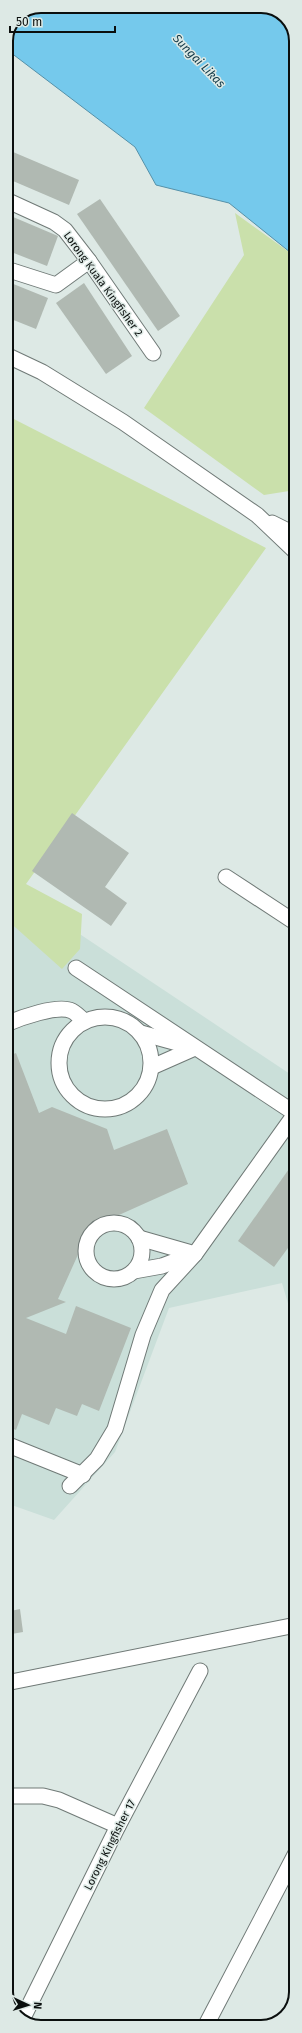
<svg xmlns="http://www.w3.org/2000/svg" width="302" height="2033" font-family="'Fira Sans',sans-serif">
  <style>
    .built { fill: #cadfd9 }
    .green { fill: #cae0ab }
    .water { fill: #75c9ec; stroke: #5591a9 }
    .building { fill: #b0b9b2 }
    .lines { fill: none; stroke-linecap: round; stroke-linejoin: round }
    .minor-casing { stroke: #707a77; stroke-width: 17 }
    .minor { stroke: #fff; stroke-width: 15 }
    .labels { text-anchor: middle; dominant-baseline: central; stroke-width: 3; stroke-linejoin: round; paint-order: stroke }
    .street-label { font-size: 11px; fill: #0b0f0e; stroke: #dde9e5 }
    .water-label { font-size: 12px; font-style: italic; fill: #103746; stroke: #dde9e5 }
    .rim { fill: none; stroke: #0b0f0e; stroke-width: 2 }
  </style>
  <rect width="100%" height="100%" fill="#dde9e5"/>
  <path class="built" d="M 6,885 L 296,1078 L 296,1331 L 282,1283 L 169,1308 L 115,1452 L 54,1520 L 6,1503 Z"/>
  <g class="green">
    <path d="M 235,213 L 296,257 L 296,497 L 289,491 L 264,495 L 144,408 L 244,255 Z"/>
    <path d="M 6,415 L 266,548 L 26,884 L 82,914 L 80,949 L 62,969 L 6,919 Z"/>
  </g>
  <path class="water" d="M 41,6 L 266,6 L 287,18 L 296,36 L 296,257 L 229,203 L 156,185 L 135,147 L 6,49 L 6,40 L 16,16 Z"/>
  <g class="building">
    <path d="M 6,149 L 79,180 L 69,205 L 6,178 Z"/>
    <path d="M 100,199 L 180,316 L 158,331 L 77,214 Z"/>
    <path d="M 6,214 L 58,236 L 47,266 L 6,250 Z"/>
    <path d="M 6,281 L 48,298 L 36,329 L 6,317 Z"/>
    <path d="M 84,283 L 132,356 L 106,374 L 56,303 Z"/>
    <path d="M 72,813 L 129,853 L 105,887 L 127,903 L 111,926 L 32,871 Z"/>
    <path d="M 16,1053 L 39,1113 L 52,1107 L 107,1129 L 114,1150 L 167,1129 L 188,1184 L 90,1228 L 58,1299 L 66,1302 L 26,1318 L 66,1334 L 76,1306 L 131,1328 L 99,1411 L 82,1404 L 77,1416 L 56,1408 L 49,1425 L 22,1414 L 16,1430 L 6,1426 L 6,1057 Z"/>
    <path d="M 296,1159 L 296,1237 L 274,1267 L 238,1241 Z"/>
    <path d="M 20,1609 L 23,1632 L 6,1635 L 6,1612 Z"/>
  </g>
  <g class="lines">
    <g class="minor-casing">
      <g id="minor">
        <path d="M 6,200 L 54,222 L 65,230 L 89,261 L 153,353"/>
        <path d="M 6,269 L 56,285 L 89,261"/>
        <path d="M 6,355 L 42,372 L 123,422 L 257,515 L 296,552"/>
        <path d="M 272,523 L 296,535"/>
        <path d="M 226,877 L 296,923"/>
        <path d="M 76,968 L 296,1114"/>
        <circle cx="105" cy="1063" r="46"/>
        <path d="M 6,1024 C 20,1018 58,1004 72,1011 C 76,1013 81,1018 84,1021"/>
        <path d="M 141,1033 L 181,1044"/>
        <path d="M 152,1067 L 195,1048"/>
        <circle cx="114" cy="1251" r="28"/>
        <path d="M 139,1238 L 195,1254"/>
        <path d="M 134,1271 L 162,1266 L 194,1254"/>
        <path d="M 6,1444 L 83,1475"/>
        <path d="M 70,1486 L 97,1459 L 115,1429 L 143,1335 L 162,1290 L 195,1254 L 295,1114"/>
        <path d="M 6,1683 L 296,1625"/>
        <path d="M 6,1796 L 43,1796 L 59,1800 L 118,1826"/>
        <path d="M 22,2020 L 118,1826 L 200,1671"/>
        <path d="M 205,2027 L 296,1853"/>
      </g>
    </g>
    <use href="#minor" class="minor"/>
  </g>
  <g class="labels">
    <g class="street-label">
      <text transform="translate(103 284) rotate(54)">Lorong Kuala Kingfisher 2</text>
      <text transform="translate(110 1845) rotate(-63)">Lorong Kingfisher 17</text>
    </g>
    <g class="water-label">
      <text transform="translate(199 61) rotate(46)">Sungai Likas</text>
    </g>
  </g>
  <path d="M0 0H302V2033H0ZM41 13H261A28 28 0 0 1 289 41V1992A28 28 0 0 1 261 2020H41A28 28 0 0 1 13 1992V41A28 28 0 0 1 41 13Z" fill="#dde9e5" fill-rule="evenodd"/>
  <path class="rim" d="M41 13H261A28 28 0 0 1 289 41V1992A28 28 0 0 1 261 2020H41A28 28 0 0 1 13 1992V41A28 28 0 0 1 41 13Z"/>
  <g transform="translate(28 2005) rotate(94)" stroke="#dde9e5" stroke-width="3" paint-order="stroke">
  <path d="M0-3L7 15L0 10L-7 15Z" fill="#0b0f0e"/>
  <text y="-6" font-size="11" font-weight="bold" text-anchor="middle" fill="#0b0f0e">N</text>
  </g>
  <path d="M10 26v6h105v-6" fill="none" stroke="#0b0f0e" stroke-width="2"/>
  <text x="16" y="26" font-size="12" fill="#0b0f0e" stroke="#dde9e5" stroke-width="3" paint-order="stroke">50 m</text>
</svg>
